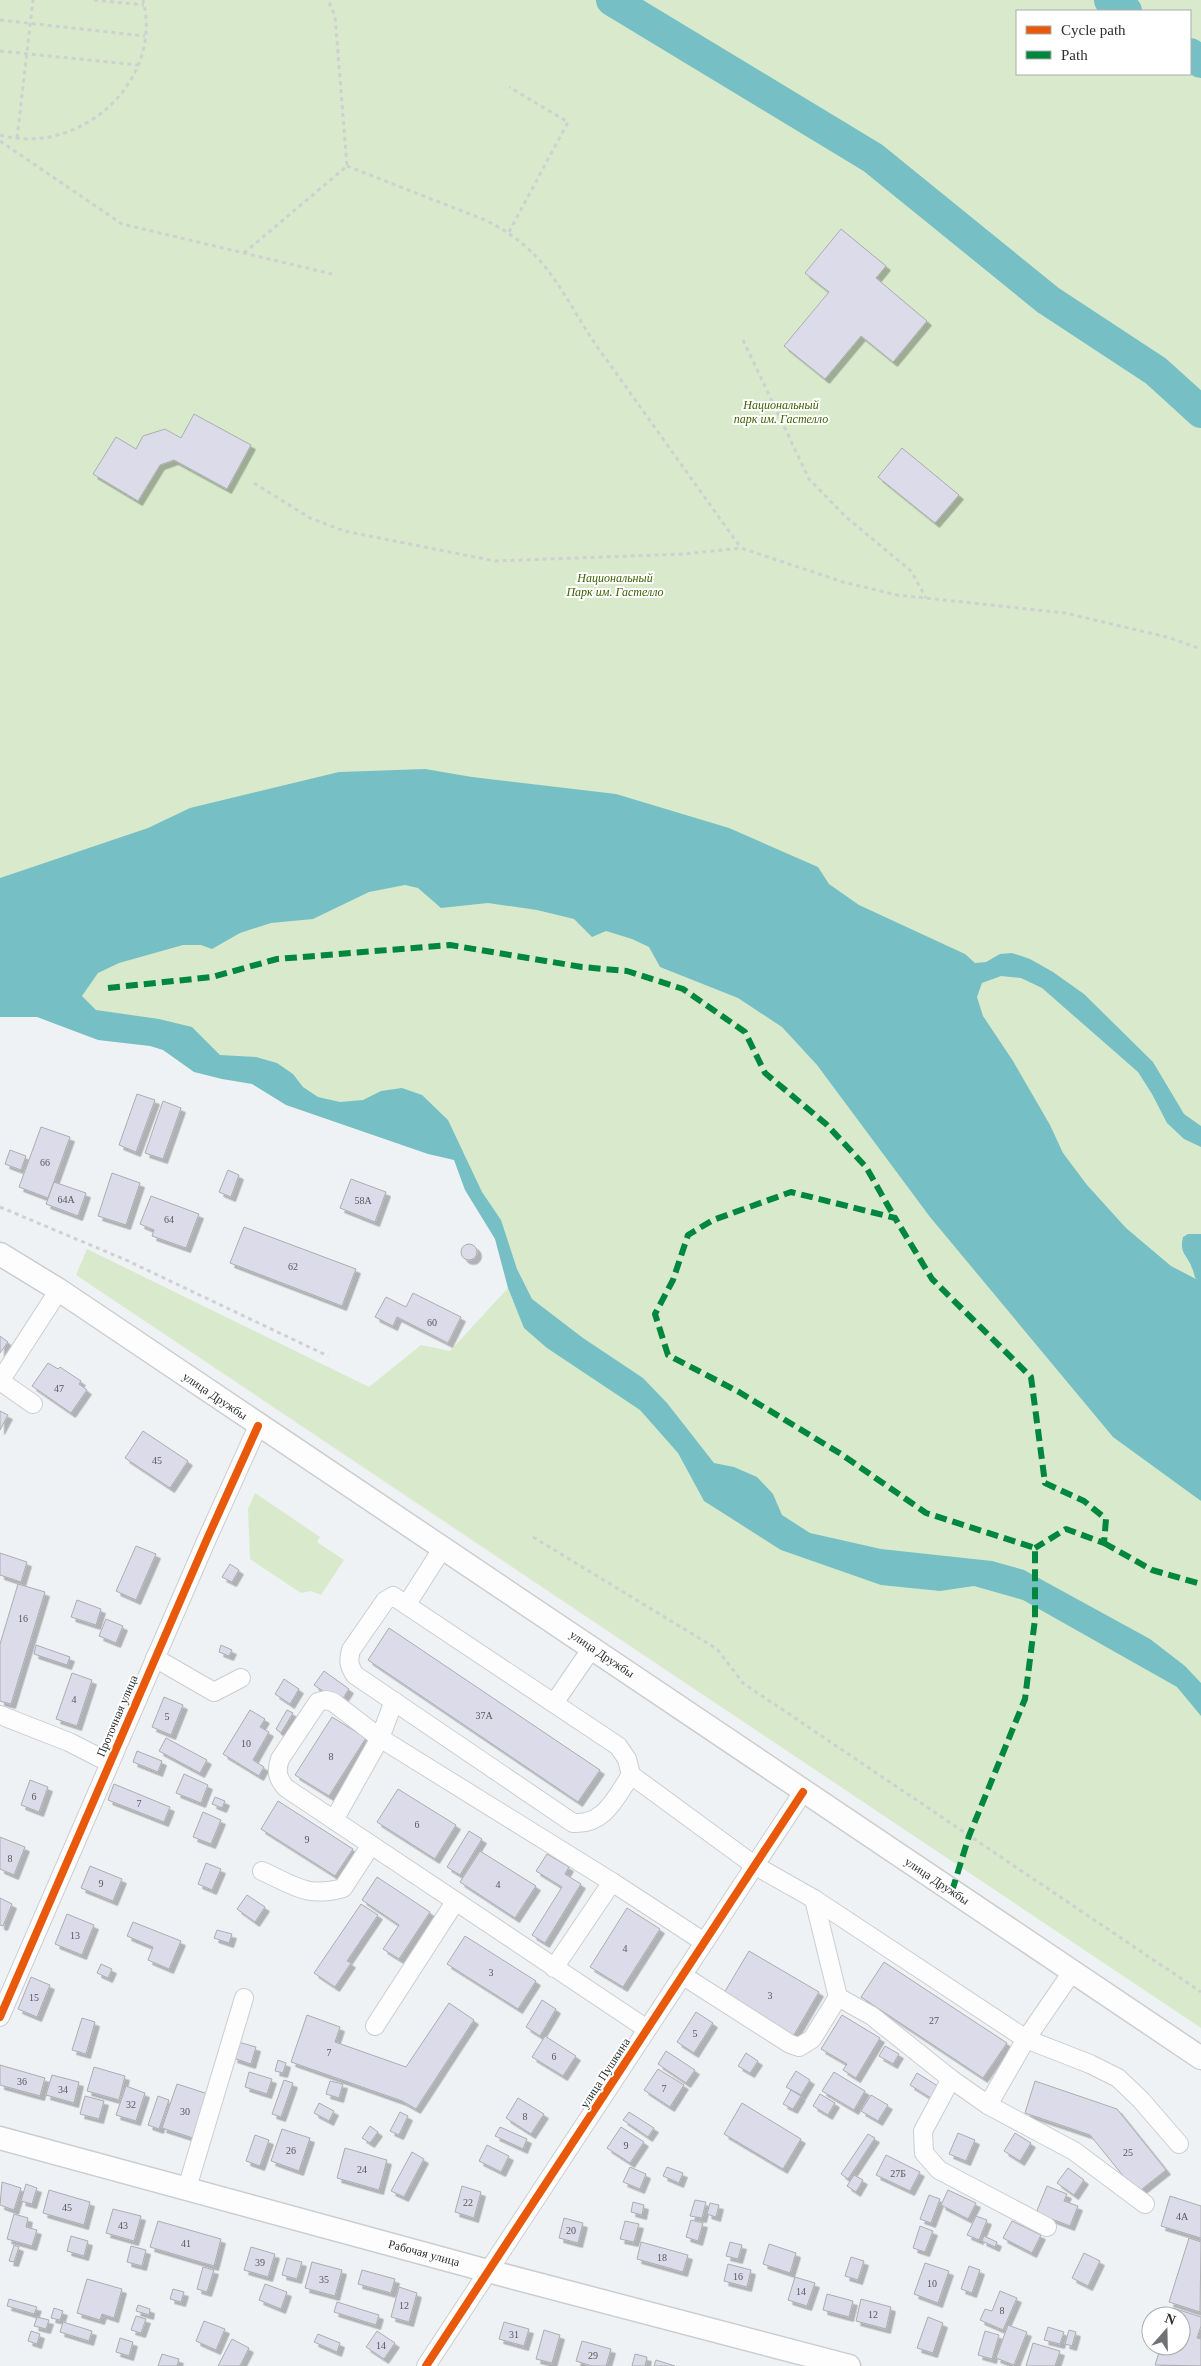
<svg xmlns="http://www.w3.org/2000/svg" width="1201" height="2366" font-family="Georgia,serif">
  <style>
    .green { fill: #d8eacb; fill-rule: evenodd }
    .water { fill: #76c0c5 }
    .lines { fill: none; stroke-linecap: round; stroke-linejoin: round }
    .river { stroke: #76c0c5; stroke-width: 32 }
    .building { fill: #dbdbea; stroke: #abadaf; filter: url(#shadow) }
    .minor-casing { stroke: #cbcdcf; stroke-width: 20 }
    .major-casing { stroke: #cbcdcf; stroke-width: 25 }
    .path { stroke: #cfd0d1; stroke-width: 3; stroke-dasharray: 4 4; stroke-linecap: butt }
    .minor { stroke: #fdfdfe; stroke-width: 18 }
    .major { stroke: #fdfdfe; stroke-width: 22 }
    .quiet { stroke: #00873e; stroke-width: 6; stroke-dasharray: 12 6; stroke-linecap: butt }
    .cycleway-casing { stroke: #fff; stroke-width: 11 }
    .cycleway { stroke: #e8590c; stroke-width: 8 }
    .labels { text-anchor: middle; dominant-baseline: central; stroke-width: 4; stroke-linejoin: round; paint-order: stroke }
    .number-label { font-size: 10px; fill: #57585e }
    .park-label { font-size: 12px; font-style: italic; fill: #3d6000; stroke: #fff }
    .street-label { font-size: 12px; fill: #2b2d2f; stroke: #fff }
  </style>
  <defs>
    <filter id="shadow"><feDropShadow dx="4.5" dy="4.5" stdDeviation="0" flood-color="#0004"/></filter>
  </defs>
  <rect width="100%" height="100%" fill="#eff2f5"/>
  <g class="green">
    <path d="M 0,0 L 1201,0 L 1201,2028 L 76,1275 L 87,1249 L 369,1387 L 421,1345 L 450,1351 L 508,1288 L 513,1301 L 520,1293 L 464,1153 L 183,1047 L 0,1006 ZM 1017,11 L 1190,11 L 1190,74 L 1017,74 Z"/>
    <path d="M 255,1493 L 320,1537 L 317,1542 L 344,1560 L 321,1595 L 311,1591 L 301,1593 L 250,1559 L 248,1509 Z"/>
  </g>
  <path class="water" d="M 425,769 L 472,777 L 616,794 L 729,828 L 818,867 L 829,884 L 859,905 L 965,954 L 975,963 L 986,962 L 1000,954 L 1012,953 L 1030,959 L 1053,972 L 1084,994 L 1153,1062 L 1184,1114 L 1201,1126 L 1201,1147 L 1184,1139 L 1167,1123 L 1152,1094 L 1138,1072 L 1042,988 L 1021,978 L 1001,976 L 982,983 L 977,997 L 983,1016 L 1013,1061 L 1050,1125 L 1063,1153 L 1087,1185 L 1126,1228 L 1171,1266 L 1196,1279 C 1194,1276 1194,1272 1192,1268 C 1187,1254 1179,1254 1183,1237 L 1188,1234 L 1201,1234 L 1201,1501 L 1113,1437 L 930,1217 L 817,1065 L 782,1027 L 738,998 L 660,967 L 649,947 L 632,939 L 606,931 L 592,937 L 574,919 L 537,910 L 488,903 L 441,908 L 418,888 L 405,885 L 369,892 L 313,919 L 271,923 L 240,933 L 212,949 L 201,945 L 183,945 L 119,963 L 98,973 L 82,996 L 96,1010 L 159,1019 L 192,1027 L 220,1055 L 256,1057 L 277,1063 L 293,1074 L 303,1087 L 318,1097 L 340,1102 L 363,1100 L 381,1091 L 402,1088 L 422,1095 L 448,1120 L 482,1192 L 501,1220 L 517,1269 L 532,1299 L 583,1338 L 643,1378 L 667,1403 L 714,1463 L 734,1467 L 757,1477 L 773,1494 L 782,1515 L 810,1533 L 881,1549 L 992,1561 L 1024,1570 L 1150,1639 L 1185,1666 L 1201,1683 L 1201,1716 L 1177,1687 L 1023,1600 L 974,1586 L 940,1591 L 881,1585 L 781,1550 L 704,1501 L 678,1453 L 640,1410 L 547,1348 L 524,1328 L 508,1288 L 495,1239 L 465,1190 L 454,1160 L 428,1154 L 286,1105 L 252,1084 L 222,1079 L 194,1072 L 163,1050 L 150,1046 L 98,1040 L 37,1017 L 0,1017 L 0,878 L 148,828 L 190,808 L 339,772 Z"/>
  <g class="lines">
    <g class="river">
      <path d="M 612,0 L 873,158 L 1048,300 L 1156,371 L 1201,412"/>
      <path d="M 1110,0 L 1126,11"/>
      <path d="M 1190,54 L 1201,62"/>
    </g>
  </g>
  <g class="building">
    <path d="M 841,229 L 886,266 L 876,278 L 927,321 L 893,362 L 861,336 L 825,379 L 784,346 L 829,292 L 805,273 Z"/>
    <path d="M 194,414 L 251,445 L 227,489 L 174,460 L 160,465 L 138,501 L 93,474 L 116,437 L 136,449 L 143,436 L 165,429 L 181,438 Z"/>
    <path d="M 902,448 L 959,495 L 935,523 L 878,477 Z"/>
    <path d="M 137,1094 L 155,1100 L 136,1152 L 119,1145 Z"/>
    <path d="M 163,1101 L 181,1108 L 163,1159 L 145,1153 Z"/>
    <path d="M 41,1127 L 70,1137 L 48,1198 L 19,1187 Z"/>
    <path d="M 10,1150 L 26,1156 L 21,1170 L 5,1164 Z"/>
    <path d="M 228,1170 L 239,1175 L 231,1197 L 219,1192 Z"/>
    <path d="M 112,1173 L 140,1183 L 126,1225 L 98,1216 Z"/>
    <path d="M 351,1179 L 386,1192 L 375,1222 L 340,1208 Z"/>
    <path d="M 54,1182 L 86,1193 L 78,1216 L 46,1204 Z"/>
    <path d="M 151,1196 L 199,1214 L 186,1248 L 152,1236 L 154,1230 L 140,1224 Z"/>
    <path d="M 244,1227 L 356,1269 L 342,1306 L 230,1263 Z"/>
    <circle cx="469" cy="1252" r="8"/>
    <path d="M 413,1293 L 461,1317 L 448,1343 L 397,1317 L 393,1326 L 375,1317 L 386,1297 L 406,1307 Z"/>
    <path d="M 0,1336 L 8,1342 L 0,1353 Z"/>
    <path d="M 48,1363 L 58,1369 L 60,1367 L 81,1381 L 79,1384 L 87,1390 L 71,1413 L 32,1386 Z"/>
    <path d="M 0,1411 L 8,1415 L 0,1430 Z"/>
    <path d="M 143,1431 L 188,1461 L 170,1488 L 125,1458 Z"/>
    <path d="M 136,1546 L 156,1554 L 136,1600 L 116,1591 Z"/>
    <path d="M 0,1553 L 27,1562 L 21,1582 L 0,1575 Z"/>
    <path d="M 230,1564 L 239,1570 L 232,1582 L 222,1577 Z"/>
    <path d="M 18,1584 L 45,1592 L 11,1704 L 0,1701 L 0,1644 Z"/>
    <path d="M 77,1600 L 101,1609 L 96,1625 L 71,1617 Z"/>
    <path d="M 106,1619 L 123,1626 L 116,1643 L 99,1636 Z"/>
    <path d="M 389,1628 L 600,1770 L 578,1802 L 368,1660 Z"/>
    <path d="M 36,1645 L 70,1657 L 67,1665 L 34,1654 Z"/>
    <path d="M 221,1645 L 232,1650 L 229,1656 L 219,1652 Z"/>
    <path d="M 324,1671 L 349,1689 L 340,1703 L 314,1685 Z"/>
    <path d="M 72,1673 L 92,1680 L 77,1726 L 56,1719 Z"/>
    <path d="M 284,1679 L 299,1689 L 290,1704 L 275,1694 Z"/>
    <path d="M 164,1697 L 183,1705 L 171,1735 L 152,1727 Z"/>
    <path d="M 250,1710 L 265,1719 L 260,1727 L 269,1732 L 253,1760 L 264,1767 L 259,1776 L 223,1754 Z"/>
    <path d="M 287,1710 L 293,1713 L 281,1733 L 276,1729 Z"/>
    <path d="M 332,1717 L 366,1738 L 329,1796 L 295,1775 Z"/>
    <path d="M 166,1738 L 207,1760 L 200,1773 L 159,1751 Z"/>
    <path d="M 137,1751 L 162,1761 L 158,1772 L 133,1762 Z"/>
    <path d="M 184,1774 L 208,1785 L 201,1803 L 176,1793 Z"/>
    <path d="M 30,1780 L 48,1787 L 39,1812 L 21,1805 Z"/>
    <path d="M 114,1784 L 170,1807 L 164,1822 L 108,1800 Z"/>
    <path d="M 398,1789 L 456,1825 L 435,1859 L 377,1822 Z"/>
    <path d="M 215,1797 L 225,1801 L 222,1808 L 212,1804 Z"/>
    <path d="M 278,1801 L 353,1849 L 335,1876 L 261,1829 Z"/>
    <path d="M 203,1812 L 221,1820 L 211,1844 L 193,1837 Z"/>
    <path d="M 469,1831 L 482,1839 L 460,1875 L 447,1867 Z"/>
    <path d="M 0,1837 L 25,1847 L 14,1875 L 0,1869 Z"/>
    <path d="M 480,1851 L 536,1886 L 515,1918 L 460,1882 Z"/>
    <path d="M 547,1854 L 569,1867 L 565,1874 L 581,1884 L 545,1943 L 532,1935 L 562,1887 L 536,1871 Z"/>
    <path d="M 206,1863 L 221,1869 L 212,1890 L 198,1884 Z"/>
    <path d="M 90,1866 L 122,1879 L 113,1901 L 81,1888 Z"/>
    <path d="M 377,1877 L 430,1912 L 399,1959 L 383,1949 L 399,1925 L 362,1900 Z"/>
    <path d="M 247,1895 L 265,1907 L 255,1922 L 237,1909 Z"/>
    <path d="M 0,1898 L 12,1904 L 3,1926 L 0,1925 Z"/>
    <path d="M 361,1904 L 378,1915 L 347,1961 L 351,1963 L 335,1987 L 314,1973 Z"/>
    <path d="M 627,1908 L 660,1929 L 623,1987 L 590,1967 Z"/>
    <path d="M 67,1914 L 94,1925 L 82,1955 L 55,1944 Z"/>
    <path d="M 133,1922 L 181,1941 L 169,1969 L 148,1960 L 153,1947 L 127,1936 Z"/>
    <path d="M 217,1930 L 232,1934 L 229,1943 L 214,1938 Z"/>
    <path d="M 465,1936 L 536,1981 L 518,2009 L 447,1964 Z"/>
    <path d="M 749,1951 L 819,1992 L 791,2040 L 721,1998 Z"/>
    <path d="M 884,1962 L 1007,2043 L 983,2078 L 861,1997 Z"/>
    <path d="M 101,1964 L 112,1969 L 108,1978 L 97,1973 Z"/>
    <path d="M 31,1977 L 50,1985 L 37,2017 L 18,2009 Z"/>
    <path d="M 542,2000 L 556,2009 L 540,2036 L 526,2027 Z"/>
    <path d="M 449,2003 L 474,2020 L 416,2109 L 402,2101 L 291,2062 L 307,2015 L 340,2027 L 335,2042 L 406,2067 Z"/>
    <path d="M 696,2012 L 713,2023 L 694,2053 L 677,2042 Z"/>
    <path d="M 842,2015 L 880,2038 L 856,2078 L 843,2070 L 847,2064 L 821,2049 Z"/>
    <path d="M 82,2018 L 95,2022 L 86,2054 L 72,2050 Z"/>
    <path d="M 545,2036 L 576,2056 L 563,2076 L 532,2057 Z"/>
    <path d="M 238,2042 L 256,2047 L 251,2064 L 233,2058 Z"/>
    <path d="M 885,2046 L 899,2054 L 893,2064 L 879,2056 Z"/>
    <path d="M 666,2051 L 695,2070 L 686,2083 L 658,2064 Z"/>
    <path d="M 746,2053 L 758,2061 L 750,2073 L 738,2066 Z"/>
    <path d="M 278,2060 L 286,2063 L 283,2073 L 275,2071 Z"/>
    <path d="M 0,2065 L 45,2078 L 40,2096 L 0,2085 Z"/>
    <path d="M 94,2067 L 125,2076 L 119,2100 L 87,2091 Z"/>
    <path d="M 658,2069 L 684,2085 L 670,2107 L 644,2090 Z"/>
    <path d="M 796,2071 L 810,2080 L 801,2095 L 786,2087 Z"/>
    <path d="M 249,2072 L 272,2079 L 267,2094 L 245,2087 Z"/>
    <path d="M 834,2072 L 865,2091 L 854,2110 L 822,2091 Z"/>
    <path d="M 917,2073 L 941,2088 L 934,2100 L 910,2085 Z"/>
    <path d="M 52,2075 L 79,2082 L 74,2103 L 46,2095 Z"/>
    <path d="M 284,2080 L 293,2083 L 281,2117 L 272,2114 Z"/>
    <path d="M 330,2081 L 343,2084 L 339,2098 L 326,2094 Z"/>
    <path d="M 1035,2081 L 1117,2109 L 1166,2170 L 1137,2193 L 1090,2135 L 1025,2113 Z"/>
    <path d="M 177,2084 L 208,2094 L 193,2138 L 162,2128 Z"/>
    <path d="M 126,2086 L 145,2093 L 136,2121 L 116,2115 Z"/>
    <path d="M 791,2090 L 801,2096 L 793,2109 L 783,2104 Z"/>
    <path d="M 820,2094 L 835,2103 L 828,2115 L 813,2106 Z"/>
    <path d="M 871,2095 L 888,2105 L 878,2121 L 861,2111 Z"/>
    <path d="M 85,2096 L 104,2101 L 99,2119 L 80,2114 Z"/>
    <path d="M 158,2096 L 169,2100 L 159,2129 L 148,2125 Z"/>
    <path d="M 518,2098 L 544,2114 L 531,2134 L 506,2118 Z"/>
    <path d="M 319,2103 L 334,2111 L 329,2121 L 314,2113 Z"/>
    <path d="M 742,2103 L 801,2139 L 783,2169 L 724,2134 Z"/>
    <path d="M 400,2112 L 408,2116 L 399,2135 L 390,2131 Z"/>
    <path d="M 629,2112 L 654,2128 L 648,2137 L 623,2120 Z"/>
    <path d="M 370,2126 L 378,2132 L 370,2143 L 362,2138 Z"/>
    <path d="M 500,2127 L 527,2139 L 523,2149 L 495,2136 Z"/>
    <path d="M 621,2127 L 644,2142 L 630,2163 L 607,2148 Z"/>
    <path d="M 282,2129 L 310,2138 L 299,2171 L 271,2161 Z"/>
    <path d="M 958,2133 L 975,2140 L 966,2161 L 949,2154 Z"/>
    <path d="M 1015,2133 L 1031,2143 L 1020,2161 L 1004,2151 Z"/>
    <path d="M 868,2134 L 875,2138 L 848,2179 L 841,2174 Z"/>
    <path d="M 255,2135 L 269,2140 L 260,2166 L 246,2161 Z"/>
    <path d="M 487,2145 L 509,2156 L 501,2172 L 479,2161 Z"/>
    <path d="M 345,2148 L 387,2160 L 379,2190 L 337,2178 Z"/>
    <path d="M 412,2152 L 424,2159 L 404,2197 L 391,2191 Z"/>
    <path d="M 886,2155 L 920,2172 L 910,2191 L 876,2175 Z"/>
    <path d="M 630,2167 L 646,2174 L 640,2189 L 623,2182 Z"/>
    <path d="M 667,2167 L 683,2173 L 679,2183 L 663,2176 Z"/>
    <path d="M 1068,2168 L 1084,2180 L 1074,2195 L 1057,2183 Z"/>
    <path d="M 854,2175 L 863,2180 L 856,2192 L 847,2186 Z"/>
    <path d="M 2,2182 L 21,2188 L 14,2210 L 0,2205 Z"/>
    <path d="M 26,2184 L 37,2188 L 32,2204 L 21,2201 Z"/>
    <path d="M 462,2186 L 481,2192 L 474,2218 L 455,2212 Z"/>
    <path d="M 1047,2186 L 1067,2194 L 1064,2201 L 1078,2206 L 1070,2226 L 1036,2213 Z"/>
    <path d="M 49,2190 L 90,2202 L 84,2225 L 43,2213 Z"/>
    <path d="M 948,2190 L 976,2203 L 968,2219 L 941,2205 Z"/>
    <path d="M 929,2195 L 940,2199 L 931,2223 L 920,2219 Z"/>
    <path d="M 1170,2196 L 1201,2206 L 1201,2238 L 1161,2226 Z"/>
    <path d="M 695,2200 L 706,2202 L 702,2218 L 690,2216 Z"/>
    <path d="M 633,2202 L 644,2205 L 642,2215 L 631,2212 Z"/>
    <path d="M 710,2203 L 719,2205 L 716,2217 L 707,2214 Z"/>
    <path d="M 113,2209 L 141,2216 L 134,2241 L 106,2233 Z"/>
    <path d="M 14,2214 L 28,2218 L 26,2227 L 37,2230 L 32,2246 L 7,2239 Z"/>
    <path d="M 976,2216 L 987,2220 L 979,2240 L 967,2235 Z"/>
    <path d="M 564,2218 L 583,2223 L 578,2243 L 559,2238 Z"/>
    <path d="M 691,2220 L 703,2223 L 698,2241 L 686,2237 Z"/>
    <path d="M 158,2221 L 221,2239 L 214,2266 L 150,2247 Z"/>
    <path d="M 625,2221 L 639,2224 L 634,2242 L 620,2239 Z"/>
    <path d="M 1012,2221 L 1041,2235 L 1032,2253 L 1003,2238 Z"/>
    <path d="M 920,2226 L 933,2231 L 925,2252 L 913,2248 Z"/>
    <path d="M 71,2236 L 88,2241 L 84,2256 L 67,2251 Z"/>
    <path d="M 984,2236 L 997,2242 L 995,2247 L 982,2241 Z"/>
    <path d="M 1189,2238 L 1201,2242 L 1200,2312 L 1169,2302 Z"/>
    <path d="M 641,2242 L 688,2255 L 683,2272 L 637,2259 Z"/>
    <path d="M 730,2242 L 742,2245 L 738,2259 L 726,2256 Z"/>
    <path d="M 769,2244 L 796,2253 L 790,2273 L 763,2264 Z"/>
    <path d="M 14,2245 L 19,2247 L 14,2262 L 9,2261 Z"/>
    <path d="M 131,2246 L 146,2250 L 142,2266 L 127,2262 Z"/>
    <path d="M 251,2247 L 275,2254 L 268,2277 L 244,2270 Z"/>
    <path d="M 1084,2253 L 1100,2261 L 1088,2286 L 1072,2278 Z"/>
    <path d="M 851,2257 L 864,2261 L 858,2280 L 845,2276 Z"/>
    <path d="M 287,2258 L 302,2262 L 297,2279 L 282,2275 Z"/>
    <path d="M 312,2262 L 342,2270 L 335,2296 L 305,2288 Z"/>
    <path d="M 925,2263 L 949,2271 L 938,2303 L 914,2294 Z"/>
    <path d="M 728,2264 L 751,2270 L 747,2287 L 724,2281 Z"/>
    <path d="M 969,2266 L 980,2270 L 972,2293 L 961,2289 Z"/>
    <path d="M 203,2267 L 214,2270 L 207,2292 L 197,2289 Z"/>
    <path d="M 362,2270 L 395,2279 L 391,2293 L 358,2284 Z"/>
    <path d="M 795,2277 L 815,2283 L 807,2306 L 788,2300 Z"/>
    <path d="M 87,2279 L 122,2289 L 114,2318 L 102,2314 L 100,2320 L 77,2313 Z"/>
    <path d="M 265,2284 L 287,2292 L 281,2309 L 259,2300 Z"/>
    <path d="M 399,2287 L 417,2293 L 409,2322 L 391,2317 Z"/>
    <path d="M 173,2289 L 184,2292 L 181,2302 L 170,2299 Z"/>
    <path d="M 1000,2291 L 1017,2298 L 1003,2330 L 980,2320 L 985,2309 L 992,2311 Z"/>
    <path d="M 827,2294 L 853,2301 L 849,2317 L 823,2310 Z"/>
    <path d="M 9,2299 L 37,2307 L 34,2314 L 7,2306 Z"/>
    <path d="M 861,2299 L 891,2307 L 886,2329 L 856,2321 Z"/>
    <path d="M 337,2302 L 379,2315 L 376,2325 L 334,2312 Z"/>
    <path d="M 138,2305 L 150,2309 L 149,2315 L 136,2311 Z"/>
    <path d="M 54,2308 L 63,2311 L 60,2320 L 51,2318 Z"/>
    <path d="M 1173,2308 L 1201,2317 L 1201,2326 L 1197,2338 L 1201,2339 L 1201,2366 L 1155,2365 L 1161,2346 L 1181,2346 L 1181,2316 L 1170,2316 Z"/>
    <path d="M 136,2316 L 146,2319 L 141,2333 L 131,2330 Z"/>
    <path d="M 37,2317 L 49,2320 L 46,2329 L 34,2326 Z"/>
    <path d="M 928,2317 L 943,2323 L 933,2353 L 917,2348 Z"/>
    <path d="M 204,2321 L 225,2329 L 216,2350 L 196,2341 Z"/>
    <path d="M 63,2322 L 92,2331 L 89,2341 L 60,2332 Z"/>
    <path d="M 504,2322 L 529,2329 L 524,2346 L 499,2339 Z"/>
    <path d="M 1008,2325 L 1027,2332 L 1014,2365 L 996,2358 Z"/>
    <path d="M 1048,2327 L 1064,2332 L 1060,2344 L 1044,2340 Z"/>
    <path d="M 544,2330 L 560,2335 L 552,2363 L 536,2359 Z"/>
    <path d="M 1069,2330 L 1076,2332 L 1072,2346 L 1065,2344 Z"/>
    <path d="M 31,2331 L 40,2334 L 37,2344 L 28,2341 Z"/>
    <path d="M 377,2331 L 395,2343 L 384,2359 L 366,2347 Z"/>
    <path d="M 985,2331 L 999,2335 L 992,2359 L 978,2355 Z"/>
    <path d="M 318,2334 L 340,2343 L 337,2352 L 314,2342 Z"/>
    <path d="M 120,2338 L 133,2342 L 129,2356 L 116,2352 Z"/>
    <path d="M 232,2339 L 249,2348 L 240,2366 L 218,2366 Z"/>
    <path d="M 582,2341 L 611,2349 L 606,2366 L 592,2366 L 576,2361 Z"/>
    <path d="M 1033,2343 L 1060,2351 L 1055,2366 L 1026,2366 Z"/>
    <path d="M 162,2354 L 179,2359 L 177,2366 L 158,2366 Z"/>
    <path d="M 635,2354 L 647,2357 L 645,2366 L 632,2366 Z"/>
    <path d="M 656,2360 L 675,2366 L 654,2366 Z"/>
  </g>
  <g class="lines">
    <g class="minor-casing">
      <g id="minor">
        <path d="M 0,1381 L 59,1290"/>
        <path d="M 0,1381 L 33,1404"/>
        <path d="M 393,1596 L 618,1746 L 627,1759 L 631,1775 C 615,1798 605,1825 573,1823 L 355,1675 C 349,1666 348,1661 351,1650 L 385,1601 Z"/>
        <path d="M 407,1604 L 442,1549"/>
        <path d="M 155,1658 L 214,1692 L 241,1678"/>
        <path d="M 554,1703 L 592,1648"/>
        <path d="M 0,1715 L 69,1742 L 110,1763"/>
        <path d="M 631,1775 L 754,1865 L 814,1899 L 1026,2039 L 1090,2064 L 1118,2078 L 1141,2100 L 1179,2144"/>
        <path d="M 334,1820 L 380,1738 L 394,1701"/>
        <path d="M 262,1871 C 295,1886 307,1898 343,1888 L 371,1845"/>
        <path d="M 612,1882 L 704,1942"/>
        <path d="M 814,1899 L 838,1997"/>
        <path d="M 554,1968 L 612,1882 L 380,1738 L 333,1702 L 326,1700 L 318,1702 L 280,1759 C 276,1771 277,1778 286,1788 L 647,2029"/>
        <path d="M 682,1975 L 790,2044 L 799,2047 L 812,2039 L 838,1997 L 872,2016 L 951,2079"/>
        <path d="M 0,2017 L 207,1539 L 258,1426"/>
        <path d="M 375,2026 L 455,1902"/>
        <path d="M 988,2105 L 1074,2151 L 1145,2204"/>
        <path d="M 187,2188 L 244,1998"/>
        <path d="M 1047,2227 L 939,2170 L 924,2153 L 923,2131 L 951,2079 L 988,2105 L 1026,2039 L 1072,1972"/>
        <path d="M 426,2366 L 803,1792"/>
      </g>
    </g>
    <g class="major-casing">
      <g id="major">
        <path d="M 0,1254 L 59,1290 L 1201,2058"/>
        <path d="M 0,2138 L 488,2271 L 849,2366"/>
      </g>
    </g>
    <g class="path">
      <path d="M 94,0 L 144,5"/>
      <path d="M 0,20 L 145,36"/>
      <path d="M 0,51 L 138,65"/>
      <path d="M 0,135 C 79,157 164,82 143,0"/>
      <path d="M 17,138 L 33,0"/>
      <path d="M 0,141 L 122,224 L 332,274"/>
      <path d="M 347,166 L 485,220 C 552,252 563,300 603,355 C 649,419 695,484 741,548"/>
      <path d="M 509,232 L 568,122 L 509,87"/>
      <path d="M 244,253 L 347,166 L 335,16 L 328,0"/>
      <path d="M 743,340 L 809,479 L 846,517 L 911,571 L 926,598"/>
      <path d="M 254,483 L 310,518 L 344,531 L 495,561 L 684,554 L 741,548 L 843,582 L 897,595 L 1065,613 L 1167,637 L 1201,649"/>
      <path d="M 0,1207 L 126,1260 L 328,1356"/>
      <path d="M 533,1537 L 717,1649 L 743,1683 L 1201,1992"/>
    </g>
    <use href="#minor" class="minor"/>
    <use href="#major" class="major"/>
    <g class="quiet">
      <path d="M 108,988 L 212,977 L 277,959 L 450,945 L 582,967 L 627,971 L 683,989 L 745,1032 L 765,1073 L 826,1124 L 866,1167 L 895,1218"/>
      <path d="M 1104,1543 L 1152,1570 L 1201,1584"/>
      <path d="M 952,1891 L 969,1836 L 1025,1699 L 1035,1619 L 1035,1548 L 926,1513 L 841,1454 L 739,1392 L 668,1355 L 655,1314 L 673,1280 L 688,1235 L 713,1220 L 791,1192 L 895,1218 L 932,1279 L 1031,1377 L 1045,1483 L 1084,1501 L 1106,1519 L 1104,1543 L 1066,1529 L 1035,1548"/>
    </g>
    <g class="cycleway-casing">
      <g id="cycleway">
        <path d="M 0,2017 L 207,1539 L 258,1426"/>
        <path d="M 426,2366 L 803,1792"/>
      </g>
    </g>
    <use href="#cycleway" class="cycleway"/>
  </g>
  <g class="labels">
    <g class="number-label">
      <text x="45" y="1162">66</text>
      <text x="66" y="1199">64А</text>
      <text x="363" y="1200">58А</text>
      <text x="169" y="1219">64</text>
      <text x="293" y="1266">62</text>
      <text x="432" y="1322">60</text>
      <text x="59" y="1388">47</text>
      <text x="157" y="1460">45</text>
      <text x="23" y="1618">16</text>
      <text x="74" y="1699">4</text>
      <text x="484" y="1715">37А</text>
      <text x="167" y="1716">5</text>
      <text x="246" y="1743">10</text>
      <text x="331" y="1756">8</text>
      <text x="34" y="1796">6</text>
      <text x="139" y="1803">7</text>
      <text x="417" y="1824">6</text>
      <text x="307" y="1839">9</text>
      <text x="10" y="1858">8</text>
      <text x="101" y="1883">9</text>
      <text x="498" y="1884">4</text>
      <text x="75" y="1935">13</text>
      <text x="625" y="1948">4</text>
      <text x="491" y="1972">3</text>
      <text x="770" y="1995">3</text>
      <text x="34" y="1997">15</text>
      <text x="934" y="2020">27</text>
      <text x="695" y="2033">5</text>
      <text x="329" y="2052">7</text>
      <text x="554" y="2056">6</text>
      <text x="22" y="2081">36</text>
      <text x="664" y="2088">7</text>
      <text x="63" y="2089">34</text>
      <text x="131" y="2104">32</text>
      <text x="185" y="2111">30</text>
      <text x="525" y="2116">8</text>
      <text x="626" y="2145">9</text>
      <text x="291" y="2150">26</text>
      <text x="1128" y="2152">25</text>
      <text x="362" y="2169">24</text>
      <text x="898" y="2173">27Б</text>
      <text x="468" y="2202">22</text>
      <text x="67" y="2207">45</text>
      <text x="1182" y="2216">4А</text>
      <text x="123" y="2225">43</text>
      <text x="571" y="2230">20</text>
      <text x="186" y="2243">41</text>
      <text x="662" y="2257">18</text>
      <text x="260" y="2262">39</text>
      <text x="738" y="2276">16</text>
      <text x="324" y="2279">35</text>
      <text x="932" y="2283">10</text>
      <text x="801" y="2291">14</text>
      <text x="404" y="2305">12</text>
      <text x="1002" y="2310">8</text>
      <text x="873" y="2314">12</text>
      <text x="514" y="2334">31</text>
      <text x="381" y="2345">14</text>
      <text x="593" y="2355">29</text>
    </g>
    <g class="park-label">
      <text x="781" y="405">Национальный<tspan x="781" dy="14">парк им. Гастелло</tspan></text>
      <text x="615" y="578">Национальный<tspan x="615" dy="14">Парк им. Гастелло</tspan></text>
    </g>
    <g class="street-label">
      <text transform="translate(215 1396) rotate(34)">улица Дружбы</text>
      <text transform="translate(602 1654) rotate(34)">улица Дружбы</text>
      <text transform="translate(117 1716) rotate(-67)">Проточная улица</text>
      <text transform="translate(937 1881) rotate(34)">улица Дружбы</text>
      <text transform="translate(605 2073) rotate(-57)">улица Пушкина</text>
      <text transform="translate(424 2253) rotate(15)">Рабочая улица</text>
    </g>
  </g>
  <rect x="1016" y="10" width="175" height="65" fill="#ffffff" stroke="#aaabac"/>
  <rect x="1026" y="26" width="25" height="8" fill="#e8590c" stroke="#aaabac"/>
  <text x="1061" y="35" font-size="15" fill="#2b2d2f">Cycle path</text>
  <rect x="1026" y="51" width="25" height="8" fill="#00873e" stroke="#aaabac"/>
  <text x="1061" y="60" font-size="15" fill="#2b2d2f">Path</text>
  <g transform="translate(1166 2331) rotate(20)"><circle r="24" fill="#ffffff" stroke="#aaabac"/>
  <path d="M0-4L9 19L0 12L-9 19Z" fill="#707274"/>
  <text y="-8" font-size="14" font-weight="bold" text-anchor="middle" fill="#2b2d2f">N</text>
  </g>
</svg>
